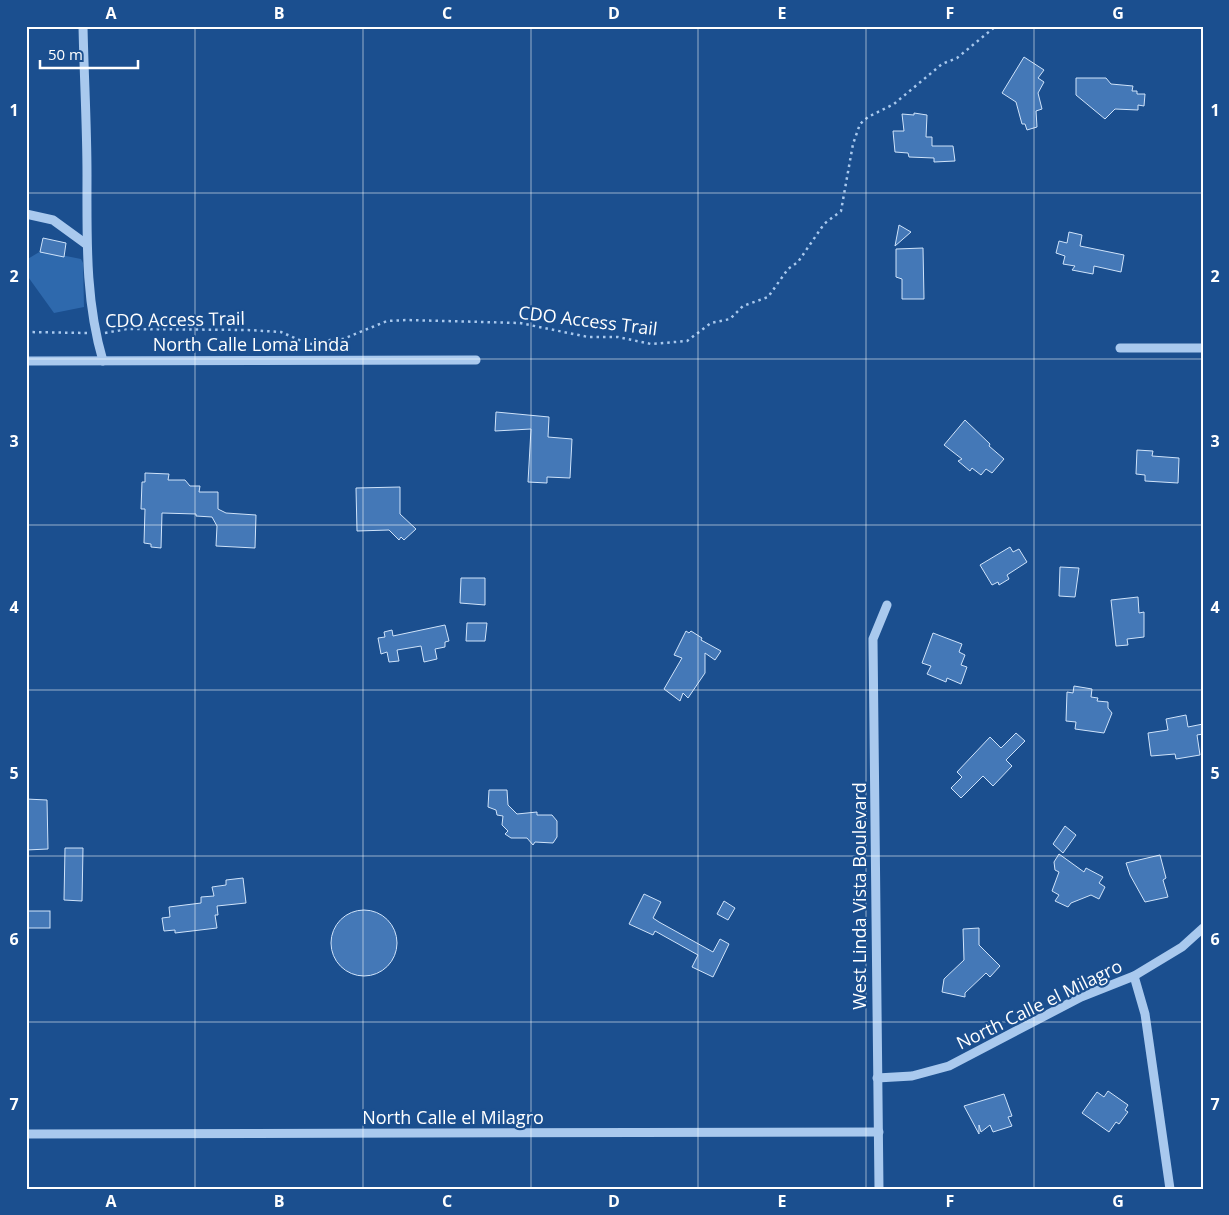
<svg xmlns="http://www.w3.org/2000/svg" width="1229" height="1215" font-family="'Open Sans',sans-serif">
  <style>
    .green { fill: #2e69ad }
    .building { fill: #4478b7; stroke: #cfe3fa }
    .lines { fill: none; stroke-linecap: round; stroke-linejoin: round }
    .path { stroke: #a9c9ee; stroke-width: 2.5; stroke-dasharray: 2.5 4; stroke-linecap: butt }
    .minor { stroke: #a9c9ee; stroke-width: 9 }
    .grid { fill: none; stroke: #fff; stroke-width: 1; stroke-opacity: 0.55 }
    .labels { text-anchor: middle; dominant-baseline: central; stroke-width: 4.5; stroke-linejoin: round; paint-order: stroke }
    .street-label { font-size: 18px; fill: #fff; stroke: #1b4f8f }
    .neatline { fill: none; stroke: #fff; stroke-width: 2 }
    .grid-label { font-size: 16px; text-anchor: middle; font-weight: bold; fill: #fff }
  </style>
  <rect width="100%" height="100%" fill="#1b4f8f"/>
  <path class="green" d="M 41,251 L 81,259 L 83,263 L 84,307 L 54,313 L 26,274 L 26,260 Z"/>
  <g class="building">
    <path d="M 1024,57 L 1044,70 L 1038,78 L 1044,82 L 1038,93 L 1042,109 L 1036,111 L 1037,127 L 1027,130 L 1025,124 L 1022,124 L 1016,102 L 1002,93 Z"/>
    <path d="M 1076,78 L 1106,78 L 1111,84 L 1133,86 L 1132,91 L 1137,91 L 1137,94 L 1145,94 L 1144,106 L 1138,105 L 1138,110 L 1115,109 L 1105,119 L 1076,95 Z"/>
    <path d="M 914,113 L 927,115 L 926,137 L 932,137 L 932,146 L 953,146 L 955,161 L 934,162 L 934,158 L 909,157 L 908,153 L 895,152 L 893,131 L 904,131 L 902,114 L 914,115 Z"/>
    <path d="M 899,225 L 911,232 L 895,246 Z"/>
    <path d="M 1069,232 L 1082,235 L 1080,246 L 1124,255 L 1121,272 L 1094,266 L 1093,274 L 1072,270 L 1075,266 L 1063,264 L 1065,256 L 1056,253 L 1059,241 L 1067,243 Z"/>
    <path d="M 43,238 L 66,243 L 64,257 L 40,252 Z"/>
    <path d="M 923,248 L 924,299 L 902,299 L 902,279 L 896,277 L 896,249 Z"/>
    <path d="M 496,412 L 549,417 L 548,437 L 572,439 L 570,478 L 547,477 L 547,483 L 528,482 L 531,429 L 495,431 Z"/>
    <path d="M 965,420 L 990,444 L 989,446 L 1004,459 L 992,473 L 986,469 L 981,475 L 972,468 L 970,471 L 958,461 L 962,459 L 944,445 Z"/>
    <path d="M 1137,450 L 1153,451 L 1152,456 L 1179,458 L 1178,483 L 1145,481 L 1145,475 L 1136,474 Z"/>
    <path d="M 145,473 L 169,474 L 168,480 L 185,480 L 190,486 L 200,486 L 199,492 L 218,492 L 218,509 L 226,513 L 256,515 L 255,548 L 216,546 L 217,526 L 212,517 L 196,516 L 196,514 L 162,513 L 161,548 L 151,547 L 151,544 L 144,543 L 145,509 L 141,509 L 142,482 L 145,482 Z"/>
    <path d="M 400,487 L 400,514 L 416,529 L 404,540 L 401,537 L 399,540 L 389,530 L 357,531 L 356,488 Z"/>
    <path d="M 1010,547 L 1013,552 L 1019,549 L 1027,562 L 1007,575 L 1009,579 L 999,585 L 998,582 L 992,585 L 980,565 Z"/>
    <path d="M 1060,567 L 1079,568 L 1075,597 L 1059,596 Z"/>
    <path d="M 461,578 L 485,578 L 485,605 L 460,603 Z"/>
    <path d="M 1138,597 L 1139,613 L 1144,612 L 1144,637 L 1127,639 L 1128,645 L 1116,646 L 1111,600 Z"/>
    <path d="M 467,623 L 487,623 L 485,641 L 466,641 Z"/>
    <path d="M 445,625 L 449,641 L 445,642 L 445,647 L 435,649 L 437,659 L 424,662 L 421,646 L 397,650 L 399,661 L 389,662 L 387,652 L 381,654 L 378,638 L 385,637 L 384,632 L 392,630 L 393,636 Z"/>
    <path d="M 686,631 L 689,633 L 691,631 L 702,638 L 701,640 L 721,651 L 715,660 L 705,653 L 705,673 L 688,698 L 683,693 L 680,701 L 664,689 L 682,658 L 674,655 Z"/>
    <path d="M 933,633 L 962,644 L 959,652 L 965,655 L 961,665 L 967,667 L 961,684 L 947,678 L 946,682 L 927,674 L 931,666 L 922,663 Z"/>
    <path d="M 1074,686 L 1092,689 L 1091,697 L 1098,698 L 1097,701 L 1108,702 L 1108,708 L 1112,713 L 1104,733 L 1075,729 L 1076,722 L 1066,721 L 1067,692 L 1073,693 Z"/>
    <path d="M 1186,715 L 1188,727 L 1203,724 L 1203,734 L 1197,735 L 1200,755 L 1176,759 L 1175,754 L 1151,756 L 1148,733 L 1168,730 L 1166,719 Z"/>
    <path d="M 1016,733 L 1025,741 L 1006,760 L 1012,766 L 993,786 L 983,776 L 961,798 L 951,788 L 962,777 L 957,772 L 990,737 L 1001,748 Z"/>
    <path d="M 489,790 L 507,790 L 508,805 L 517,814 L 537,812 L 537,815 L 552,815 L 557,821 L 557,837 L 553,843 L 535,842 L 533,845 L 527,838 L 511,838 L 505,834 L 508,831 L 502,825 L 503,816 L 497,815 L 496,810 L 488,807 Z"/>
    <path d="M 26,799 L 47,800 L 48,849 L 26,850 Z"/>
    <path d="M 1065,826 L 1076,835 L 1063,853 L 1053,844 Z"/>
    <path d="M 65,848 L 83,848 L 82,901 L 64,900 Z"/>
    <path d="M 1059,854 L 1084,872 L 1086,868 L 1103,877 L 1099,883 L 1105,887 L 1099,899 L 1091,895 L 1071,903 L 1068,907 L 1055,901 L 1059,895 L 1052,891 L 1059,872 L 1055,870 L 1054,862 Z"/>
    <path d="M 1160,855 L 1166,878 L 1163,880 L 1168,897 L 1145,902 L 1130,875 L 1126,863 Z"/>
    <path d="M 243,878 L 246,903 L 217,906 L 218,915 L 215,915 L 217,928 L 175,933 L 175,930 L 164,931 L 162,918 L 170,917 L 169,907 L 201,903 L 201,897 L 214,896 L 212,887 L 226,885 L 226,880 Z"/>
    <path d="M 644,894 L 661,902 L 653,918 L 659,922 L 713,952 L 720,939 L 729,944 L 713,977 L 692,967 L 698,955 L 655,931 L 653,935 L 629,924 Z"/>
    <path d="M 724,901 L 735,908 L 728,920 L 717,914 Z"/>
    <circle cx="364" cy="943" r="33"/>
    <rect x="26" y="911" width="24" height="17"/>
    <path d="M 979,928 L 979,945 L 1000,966 L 990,977 L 986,973 L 965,993 L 965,997 L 942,992 L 944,979 L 964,960 L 963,929 Z"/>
    <path d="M 1108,1091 L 1128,1105 L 1125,1110 L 1128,1112 L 1119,1124 L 1116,1122 L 1109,1132 L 1082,1113 L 1097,1092 L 1104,1097 Z"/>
    <path d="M 1004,1094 L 1012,1116 L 1008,1117 L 1012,1126 L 993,1132 L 990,1125 L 981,1132 L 979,1125 L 979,1134 L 964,1106 Z"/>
  </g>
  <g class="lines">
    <g class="path">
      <path d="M 26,332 L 87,333"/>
      <path d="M 105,333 L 127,329 L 248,330 L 281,332 L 306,343 L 318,345 L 330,340 L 343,339 L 387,321 L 407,320 L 520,323 L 588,337 L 618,337 L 651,344 L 687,341 L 711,323 L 730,319 L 743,306 L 768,297 L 788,269 L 798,262 L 824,224 L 841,211 L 853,144 L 860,124 L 868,117 L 894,104 L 942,64 L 957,58 L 996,26"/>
    </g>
    <g class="minor">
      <path d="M 83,26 C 84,76 87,126 87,175 C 87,238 85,300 103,361"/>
      <path d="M 26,214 L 53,220 L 86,244"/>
      <path d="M 1120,348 L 1203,348"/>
      <path d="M 26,361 L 476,360"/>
      <path d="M 1134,976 L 1145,1014 L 1170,1189"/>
      <path d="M 877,1078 L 912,1076 L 949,1066 L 1081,997 L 1134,976 L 1182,947 L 1203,928"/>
      <path d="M 26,1134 L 879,1132"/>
      <path d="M 879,1189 L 873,639 L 887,605"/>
    </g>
  </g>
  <path class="grid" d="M 195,26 L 195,1189M 363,26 L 363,1189M 531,26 L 531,1189M 698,26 L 698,1189M 866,26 L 866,1189M 1034,26 L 1034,1189M 26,193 L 1203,193M 26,359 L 1203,359M 26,525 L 1203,525M 26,690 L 1203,690M 26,856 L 1203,856M 26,1022 L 1203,1022"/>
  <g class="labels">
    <g class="street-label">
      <text transform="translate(175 319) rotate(-1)">CDO Access Trail</text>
      <text transform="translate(588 320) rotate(7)">CDO Access Trail</text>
      <text x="251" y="344">North Calle Loma Linda</text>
      <text transform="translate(859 896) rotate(-90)">West Linda Vista Boulevard</text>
      <text transform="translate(1039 1004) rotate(-26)">North Calle el Milagro</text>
      <text x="453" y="1117">North Calle el Milagro</text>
    </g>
  </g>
  <rect width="1229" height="1215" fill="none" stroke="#1b4f8f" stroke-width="55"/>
  <path d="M40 60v8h98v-8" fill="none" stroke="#ffffff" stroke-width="2.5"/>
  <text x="48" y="60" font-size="15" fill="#ffffff" stroke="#1b4f8f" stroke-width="4" paint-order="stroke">50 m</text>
  <rect x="28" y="28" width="1174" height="1160" class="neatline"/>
  <g class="grid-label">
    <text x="111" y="19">A</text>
    <text x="279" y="19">B</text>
    <text x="447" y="19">C</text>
    <text x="614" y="19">D</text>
    <text x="782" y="19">E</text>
    <text x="950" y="19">F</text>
    <text x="1118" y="19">G</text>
    <text x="14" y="116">1</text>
    <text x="1215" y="116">1</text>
    <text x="14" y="282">2</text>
    <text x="1215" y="282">2</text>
    <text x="14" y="447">3</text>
    <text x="1215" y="447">3</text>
    <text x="14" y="613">4</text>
    <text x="1215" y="613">4</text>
    <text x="14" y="779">5</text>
    <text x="1215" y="779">5</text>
    <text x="14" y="945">6</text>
    <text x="1215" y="945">6</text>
    <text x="14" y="1110">7</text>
    <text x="1215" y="1110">7</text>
    <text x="111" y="1207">A</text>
    <text x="279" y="1207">B</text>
    <text x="447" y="1207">C</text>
    <text x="614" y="1207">D</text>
    <text x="782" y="1207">E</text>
    <text x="950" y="1207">F</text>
    <text x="1118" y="1207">G</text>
  </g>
</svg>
